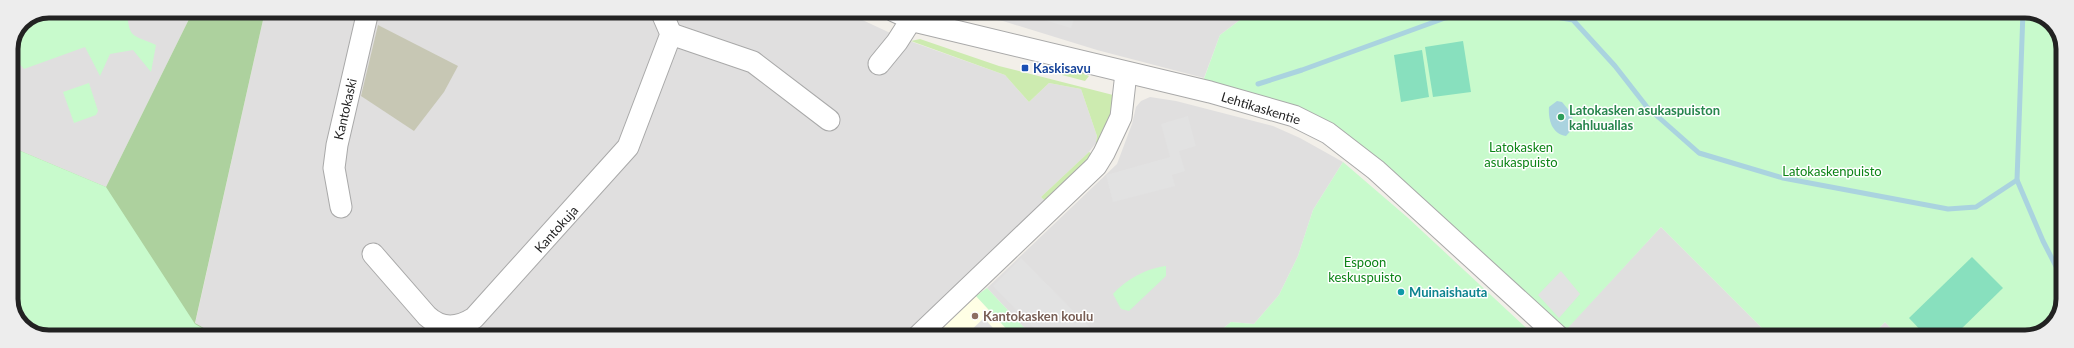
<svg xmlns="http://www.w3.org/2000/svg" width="2074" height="348" font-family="Lato,sans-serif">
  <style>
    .residential { fill: #e0dfdf }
    .education { fill: #ffffe5 }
    .construction { fill: #c7c7b4 }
    .grass { fill: #cdebb0 }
    .forest { fill: #add19e }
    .park { fill: #c8facc }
    .pitch { fill: #88e0be }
    .parking { fill: #e2e2e2 }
    .water { fill: #aad3df }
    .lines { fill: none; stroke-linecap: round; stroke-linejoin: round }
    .stream { stroke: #aad3df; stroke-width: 5 }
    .minor-casing { stroke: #a9a9a9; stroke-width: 23 }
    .minor { stroke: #fff; stroke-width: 21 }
    .transit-dot { fill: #1a4fb4; stroke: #fff; stroke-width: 1.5 }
    .leisure-dot { fill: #2e9e5b; stroke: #fff; stroke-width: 1.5 }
    .culture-dot { fill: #0f9aa8; stroke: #fff; stroke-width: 1.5 }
    .education-dot { fill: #8d6e63; stroke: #fff; stroke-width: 1.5 }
    .labels { text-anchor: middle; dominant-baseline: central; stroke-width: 3; stroke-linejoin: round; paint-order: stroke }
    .transit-label { font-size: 13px; font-weight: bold; fill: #164399; stroke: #fff; text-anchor: start }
    .street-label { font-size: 13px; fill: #222; stroke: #fff }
    .leisure-label { font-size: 13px; font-weight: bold; fill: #27864d; stroke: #fff; text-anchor: start }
    .park-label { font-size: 13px; fill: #0c8416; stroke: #fff }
    .culture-label { font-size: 13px; font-weight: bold; fill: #0d838f; stroke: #fff; text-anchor: start }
    .education-label { font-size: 13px; font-weight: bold; fill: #785e54; stroke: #fff; text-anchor: start }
    .rim { fill: none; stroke: #222; stroke-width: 5 }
  </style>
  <rect width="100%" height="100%" fill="#f2efe9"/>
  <g class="residential">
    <path d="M 49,11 L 193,11 L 106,187 L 11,147 L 11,49 L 22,22 Z"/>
    <path d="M 265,11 L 838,11 L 856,17 L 901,38 L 1005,75 L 1029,102 L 1049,83 L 1081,89 L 1097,136 L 1096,143 L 1089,152 L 1041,197 L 1046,202 L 903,337 L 476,337 L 476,334 L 451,331 L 451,337 L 219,337 L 195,324 Z"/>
    <path d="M 942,11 L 1252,11 L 1220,35 L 1204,78 L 1097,50 L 1003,21 Z"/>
    <path d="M 1150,97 L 1176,101 L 1273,126 L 1300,138 L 1343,162 L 1313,210 L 1298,256 L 1279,295 L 1254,324 L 1231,322 L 1213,337 L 1033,337 L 987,288 L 1117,164 L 1132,124 L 1136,107 L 1141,101 Z"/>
    <path d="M 1661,227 L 1771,337 L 1548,337 L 1566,329 Z"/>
    <path d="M 1885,322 L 1899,337 L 1870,337 Z"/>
  </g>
  <path class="education" d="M 976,296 L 1014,337 L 934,337 Z"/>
  <path class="construction" d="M 378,25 L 458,66 L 444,92 L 414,131 L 361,96 Z"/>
  <g class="grass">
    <path d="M 920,39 L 999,66 L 1117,96 L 1101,145 L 1096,143 L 1097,136 L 1081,89 L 1049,83 L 1029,102 L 1005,75 L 911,41 Z"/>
    <path d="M 1043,70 L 1084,71 L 1084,74 L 1089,76 L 1085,81 Z"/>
    <path d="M 1089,152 L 1094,155 L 1046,202 L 1041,197 Z"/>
  </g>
  <path class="forest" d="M 193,11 L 265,11 L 195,323 L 219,337 L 44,337 L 22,326 L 11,304 L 11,147 L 106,187 Z"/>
  <g class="park">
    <path d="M 49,11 L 127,11 C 129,39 132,34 156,45 L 151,72 L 133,50 L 110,54 L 100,76 L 85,47 L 24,69 L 11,55 L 11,49 L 22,22 Z"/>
    <path d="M 1252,11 L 2030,11 L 2052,22 L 2063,44 L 2063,149 L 2058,154 L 2063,163 L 2063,304 L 2050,328 L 2025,337 L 1899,337 L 1885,322 L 1870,337 L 1771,337 L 1661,227 L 1566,330 L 1369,154 L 1201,87 L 1220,35 Z"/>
    <path d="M 89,83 L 98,111 L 96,115 L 74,123 L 63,92 Z"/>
    <path d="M 11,147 L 106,187 L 195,324 L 218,337 L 44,337 L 22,326 L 11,304 Z"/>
    <path d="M 1343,162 L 1407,217 L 1536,337 L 1213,337 L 1231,322 L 1254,324 L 1279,295 L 1298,256 L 1313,210 Z"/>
    <path d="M 1166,266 L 1166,276 L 1129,311 L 1121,309 L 1113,294 C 1125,280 1147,268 1166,266 Z"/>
    <path d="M 987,288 L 1033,337 L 1014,337 L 976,296 Z"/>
    <path d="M 470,327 L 476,335 L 476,337 L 451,337 L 451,331 Z"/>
  </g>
  <g class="pitch">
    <path d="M 1463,41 L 1471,92 L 1433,97 L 1425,47 Z"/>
    <path d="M 1422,50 L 1429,97 L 1401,102 L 1394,55 Z"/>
    <path d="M 1972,257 L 2003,288 L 1953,337 L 1927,337 L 1909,318 Z"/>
  </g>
  <g class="parking">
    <path d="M 1014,11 L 1074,11 L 1075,16 L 1071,28 Z"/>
    <path d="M 1188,116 L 1196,146 L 1179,151 L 1185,171 L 1172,175 L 1175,186 L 1113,202 L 1106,175 L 1170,157 L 1161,124 Z"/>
    <path d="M 1021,258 L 1099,337 L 1043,337 L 993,286 Z"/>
    <path d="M 1561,271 L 1580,294 L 1559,318 L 1538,295 Z"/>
    <path d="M 984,318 L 1001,337 L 964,337 Z"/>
  </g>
  <path class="water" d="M 1557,101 L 1562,102 L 1572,114 L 1573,128 L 1566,136 C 1552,134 1548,120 1549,107 Z"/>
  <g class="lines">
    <g class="stream">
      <path d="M 1523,11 L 1573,20 L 1615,66 L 1647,107 L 1699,153 L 1783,178 L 1948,209 L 1976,207 L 2017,180"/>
      <path d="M 2023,11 L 2017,180 L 2043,241 L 2063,280"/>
      <path d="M 1258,84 L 1302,70 L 1445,18 L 1490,11"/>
    </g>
    <g class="minor-casing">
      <g id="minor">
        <path d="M 894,11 L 918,22 L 1210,92 L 1294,116 L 1328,133 L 1376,170 L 1559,337"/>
        <path d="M 671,34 L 753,62 L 829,120"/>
        <path d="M 879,64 L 897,42 L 911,20"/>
        <path d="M 341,207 L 334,168 L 337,145 L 368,11"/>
        <path d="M 373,254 L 427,316 C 442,330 458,328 474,318 L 628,147 L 671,34 L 661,11"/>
        <path d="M 917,337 L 1096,166 L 1104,153 L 1121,117 L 1126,73"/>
      </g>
    </g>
    <use href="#minor" class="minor"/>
  </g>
  <rect class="transit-dot" x="1021" y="64" width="8" height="8" rx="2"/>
  <circle class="leisure-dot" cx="1561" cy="117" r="4"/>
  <circle class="culture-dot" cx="1401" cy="292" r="4"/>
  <circle class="education-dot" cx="975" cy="316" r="4"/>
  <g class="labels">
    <g class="transit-label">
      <text x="1033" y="68">Kaskisavu</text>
    </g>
    <g class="street-label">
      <text transform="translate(1261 108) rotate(17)">Lehtikaskentie</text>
      <text transform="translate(345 109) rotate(-77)">Kantokaski</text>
      <text transform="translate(556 229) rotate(-48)">Kantokuja</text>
    </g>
    <g class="leisure-label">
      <text x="1569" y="110">Latokasken asukaspuiston<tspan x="1569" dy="15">kahluuallas</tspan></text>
    </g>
    <g class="park-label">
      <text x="1521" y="147">Latokasken<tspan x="1521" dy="15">asukaspuisto</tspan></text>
      <text x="1832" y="171">Latokaskenpuisto</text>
      <text x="1365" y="262">Espoon<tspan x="1365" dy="15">keskuspuisto</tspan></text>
    </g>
    <g class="culture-label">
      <text x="1409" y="292">Muinaishauta</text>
    </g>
    <g class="education-label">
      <text x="983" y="316">Kantokasken koulu</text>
    </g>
  </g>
  <path d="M0 0H2074V348H0ZM49 18H2025A31 31 0 0 1 2056 49V299A31 31 0 0 1 2025 330H49A31 31 0 0 1 18 299V49A31 31 0 0 1 49 18Z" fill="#ededed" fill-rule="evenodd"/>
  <path class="rim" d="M49 18H2025A31 31 0 0 1 2056 49V299A31 31 0 0 1 2025 330H49A31 31 0 0 1 18 299V49A31 31 0 0 1 49 18Z"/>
</svg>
